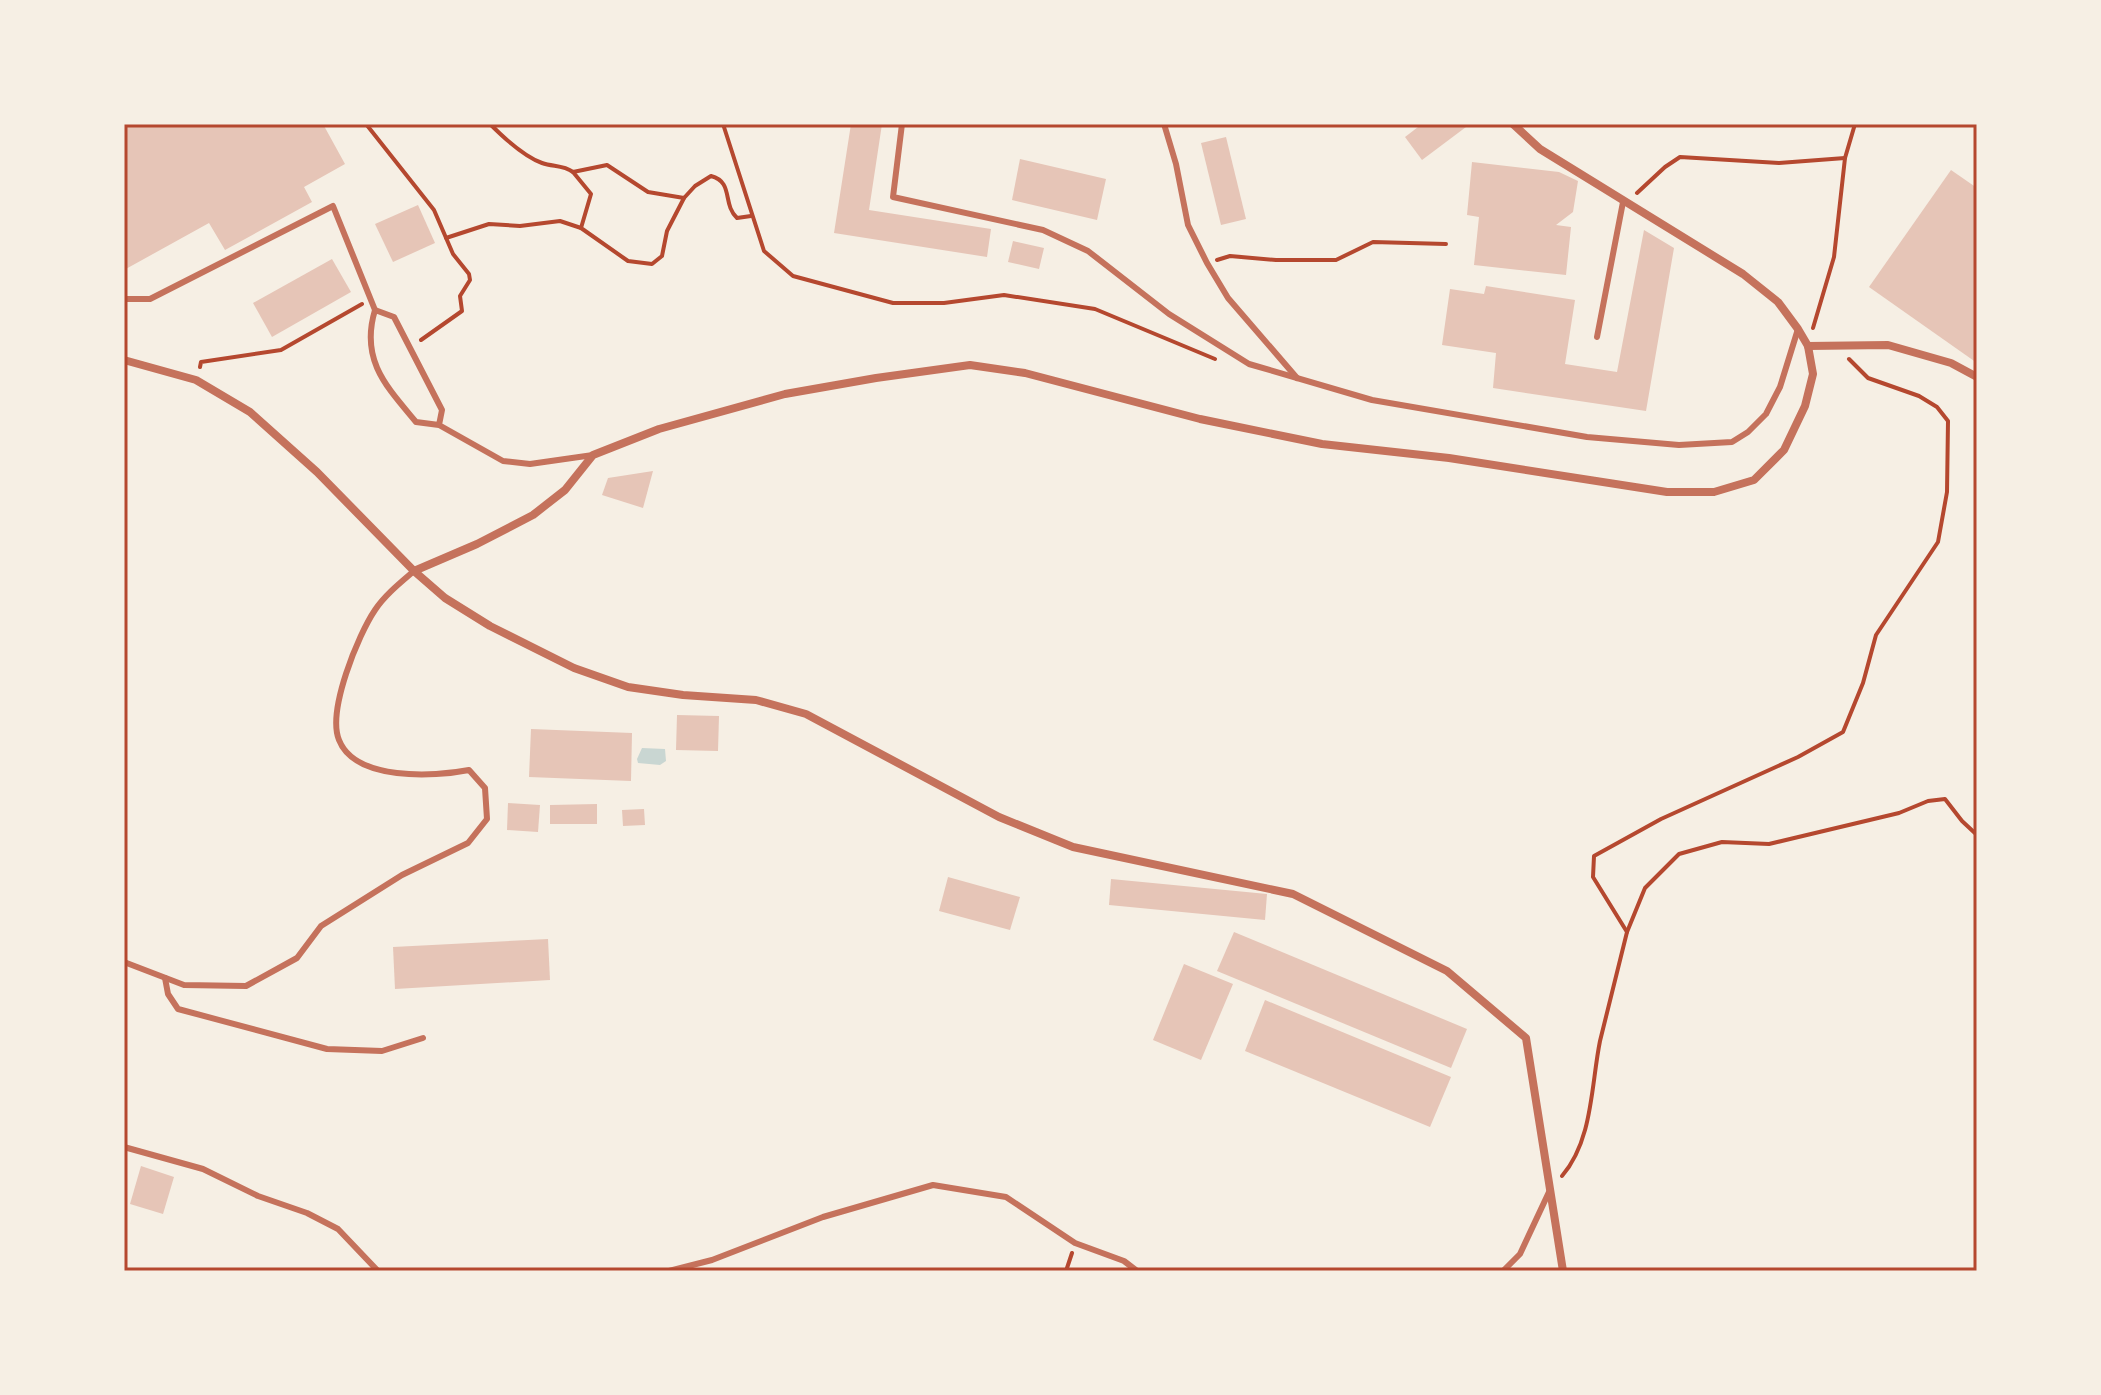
<svg xmlns="http://www.w3.org/2000/svg" width="2101" height="1395" font-family="'IBM Plex Sans',sans-serif">
  <style>
    .water { fill: #c9d6d2 }
    .building { fill: #e6c5b7 }
    .lines { fill: none; stroke-linecap: round; stroke-linejoin: round }
    .path { stroke: #b5482f; stroke-width: 4 }
    .service { stroke: #c5725c; stroke-width: 6 }
    .minor { stroke: #c5725c; stroke-width: 8 }
    .neatline { fill: none; stroke: #b5482f; stroke-width: 3 }
  </style>
  <rect width="100%" height="100%" fill="#f6efe4"/>
  <path class="water" d="M 642,748 L 665,749 L 666,761 L 660,765 L 638,763 L 637,759 Z"/>
  <g class="building">
    <path d="M 124,124 L 323,124 L 345,164 L 304,187 L 312,202 L 225,250 L 209,223 L 124,270 Z"/>
    <path d="M 851,124 L 882,124 L 869,210 L 991,229 L 987,257 L 834,233 Z"/>
    <path d="M 1422,124 L 1470,124 L 1422,160 L 1405,137 Z"/>
    <path d="M 1226,137 L 1246,219 L 1221,225 L 1201,143 Z"/>
    <path d="M 1020,159 L 1106,179 L 1097,220 L 1012,200 Z"/>
    <path d="M 1472,162 L 1559,172 L 1578,181 L 1573,212 L 1556,225 L 1571,227 L 1566,275 L 1474,265 L 1479,217 L 1467,215 Z"/>
    <path d="M 1951,170 L 1977,188 L 1977,363 L 1869,287 Z"/>
    <path d="M 418,205 L 435,243 L 393,262 L 375,224 Z"/>
    <path d="M 1644,230 L 1674,248 L 1646,411 L 1493,388 L 1496,353 L 1442,345 L 1450,289 L 1484,294 L 1486,286 L 1575,300 L 1565,364 L 1617,372 Z"/>
    <path d="M 1013,241 L 1044,248 L 1039,269 L 1008,262 Z"/>
    <path d="M 332,259 L 351,292 L 272,337 L 253,303 Z"/>
    <path d="M 653,471 L 643,508 L 602,495 L 608,478 Z"/>
    <path d="M 677,715 L 719,716 L 718,751 L 676,750 Z"/>
    <path d="M 531,729 L 632,733 L 631,781 L 529,777 Z"/>
    <path d="M 508,803 L 540,805 L 538,832 L 507,830 Z"/>
    <path d="M 597,804 L 597,824 L 550,824 L 550,805 Z"/>
    <path d="M 644,809 L 645,825 L 623,826 L 622,810 Z"/>
    <path d="M 948,877 L 1020,897 L 1010,930 L 939,911 Z"/>
    <path d="M 1111,879 L 1267,894 L 1265,920 L 1109,905 Z"/>
    <path d="M 1234,932 L 1467,1029 L 1451,1068 L 1217,971 Z"/>
    <path d="M 548,939 L 550,980 L 395,989 L 393,947 Z"/>
    <path d="M 1184,964 L 1233,984 L 1201,1060 L 1153,1040 Z"/>
    <path d="M 1265,1000 L 1451,1077 L 1430,1127 L 1245,1051 Z"/>
    <path d="M 141,1166 L 174,1177 L 163,1214 L 130,1204 Z"/>
  </g>
  <g class="lines">
    <g class="path">
      <path d="M 366,124 L 434,210 L 453,254 L 469,274 L 470,280 L 460,296 L 462,311 L 421,340"/>
      <path d="M 490,124 C 504,138 523,156 542,163 C 553,167 563,165 573,172 L 607,165 L 648,192 L 684,198 L 695,186 L 711,176 C 734,182 722,204 737,218 L 751,216"/>
      <path d="M 723,124 L 764,251 L 793,276 L 893,303 L 944,303 L 1004,295 L 1095,309 L 1215,359"/>
      <path d="M 573,172 L 591,194 L 581,228 L 628,261 L 652,264 L 662,256 L 667,231 L 684,198"/>
      <path d="M 1637,193 L 1665,167 L 1680,157 L 1779,163 L 1845,158"/>
      <path d="M 446,238 L 489,224 L 520,226 L 560,221 L 581,228"/>
      <path d="M 1217,260 L 1230,256 L 1276,260 L 1336,260 L 1373,242 L 1446,244"/>
      <path d="M 1813,328 L 1834,257 L 1845,158 L 1855,124"/>
      <path d="M 200,367 L 201,362 L 281,350 L 362,304"/>
      <path d="M 1627,932 L 1645,888 L 1679,854 L 1722,842 L 1769,844 L 1899,813 L 1928,801 L 1945,799 L 1962,821 L 1977,835"/>
      <path d="M 1562,1176 C 1593,1140 1591,1085 1600,1041 C 1609,1004 1618,968 1627,932 L 1593,877 L 1594,856 L 1661,819 L 1798,757 L 1843,732 L 1863,683 L 1876,635 L 1938,542 L 1947,492 L 1948,421 L 1937,407 L 1919,396 L 1868,378 L 1849,359"/>
      <path d="M 1066,1271 L 1072,1253"/>
    </g>
    <g class="service">
      <path d="M 902,124 L 893,197 L 1043,230 L 1088,251 L 1169,314 L 1249,364 L 1372,400 L 1587,437 L 1679,445 L 1732,442 L 1748,432 L 1766,414 L 1780,387 L 1798,329"/>
      <path d="M 1164,124 L 1176,164 L 1188,225 L 1207,263 L 1228,298 L 1297,378"/>
      <path d="M 124,299 L 150,299 L 333,206 L 375,310"/>
      <path d="M 1597,337 L 1623,202"/>
      <path d="M 439,425 L 442,410 L 394,317 L 375,310 C 360,360 386,386 416,422 L 439,425 L 503,461 L 530,464 L 593,455"/>
      <path d="M 124,962 L 184,985 L 246,986 L 297,958 L 321,926 L 402,875 L 468,843 L 487,819 L 485,788 L 469,770 C 434,777 355,781 339,740 C 327,711 358,635 375,610 C 385,595 400,583 414,571"/>
      <path d="M 165,978 L 168,994 L 178,1009 L 327,1049 L 382,1051 L 423,1038"/>
      <path d="M 124,1147 L 203,1169 L 258,1196 L 307,1213 L 338,1229 L 378,1271"/>
      <path d="M 669,1271 L 712,1260 L 823,1217 L 933,1185 L 1006,1197 L 1075,1243 L 1124,1261 L 1137,1271"/>
      <path d="M 1503,1271 L 1520,1254 L 1549,1192"/>
    </g>
    <g class="minor">
      <path d="M 1808,346 L 1888,345 L 1951,363 L 1977,377"/>
      <path d="M 124,360 L 196,380 L 250,412 L 317,472 L 414,571 L 445,598 L 490,626 L 574,668 L 628,687 L 683,695 L 756,700 L 806,714 L 999,817 L 1073,847 L 1293,894 L 1447,971 L 1526,1038 L 1563,1271"/>
      <path d="M 414,571 L 477,544 L 533,515 L 565,490 L 593,455 L 659,429 L 785,394 L 876,378 L 970,365 L 1025,373 L 1200,419 L 1322,444 L 1449,458 L 1667,492 L 1714,492 L 1754,480 L 1784,450 L 1805,406 L 1813,374 L 1808,346 L 1798,329 L 1778,302 L 1743,274 L 1540,149 L 1513,124"/>
    </g>
  </g>
  <rect width="2101" height="1395" fill="none" stroke="#f6efe4" stroke-width="252"/>
  <rect x="126" y="126" width="1849" height="1143" class="neatline"/>
</svg>
